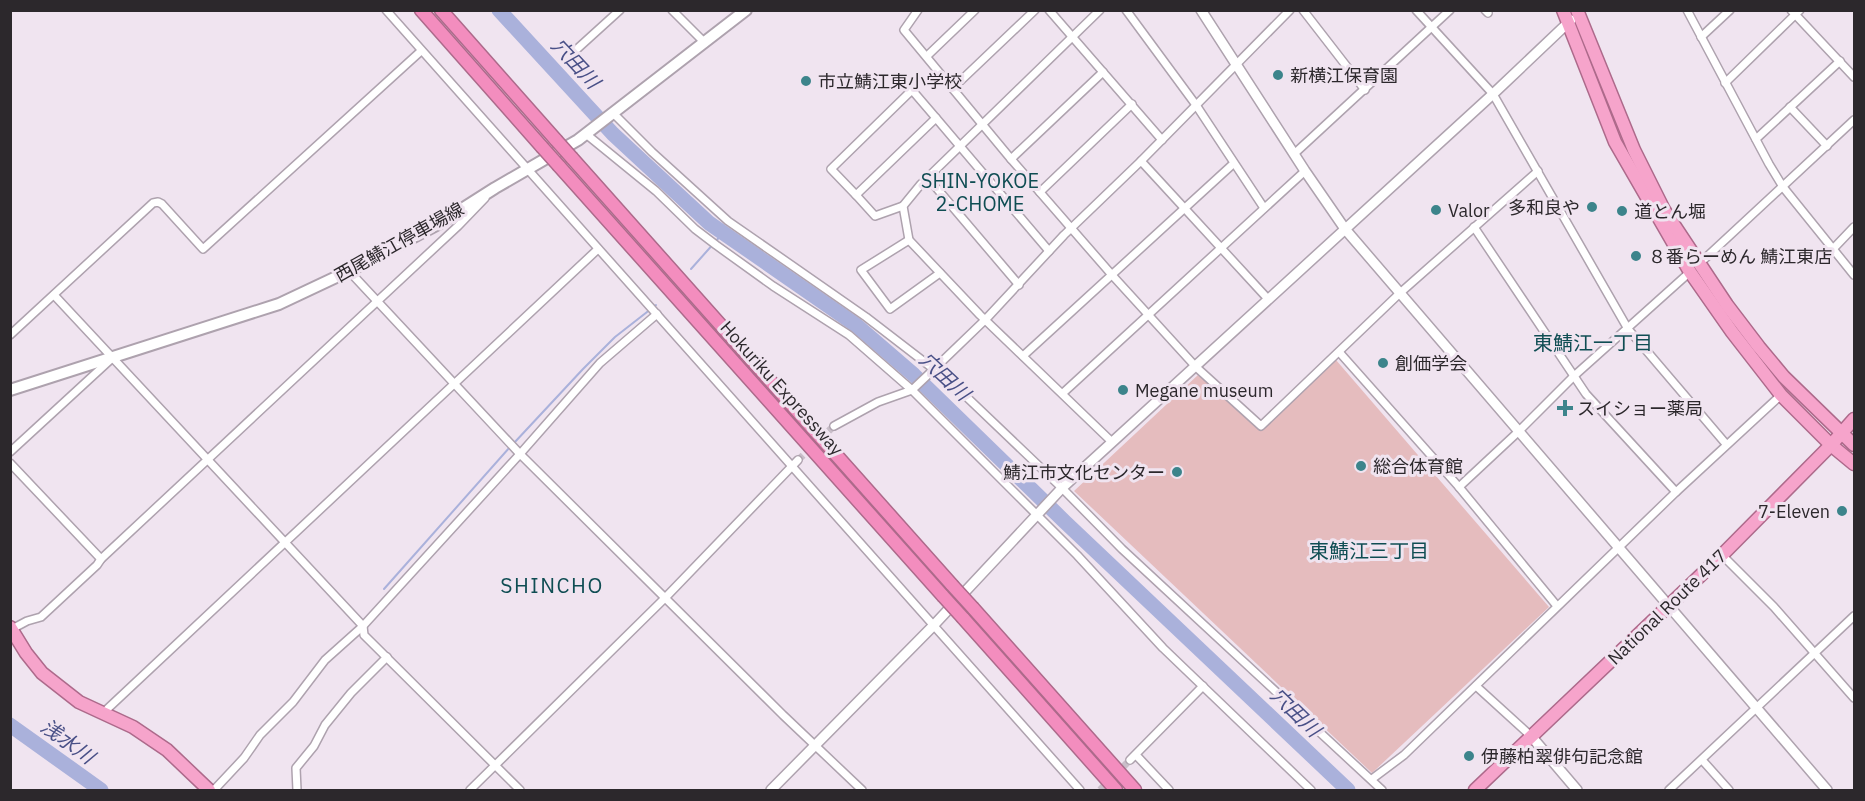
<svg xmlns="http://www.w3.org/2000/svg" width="1865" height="801" font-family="'IBM Plex Sans','Noto Sans JP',sans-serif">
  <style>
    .green { fill: #e5bcbe }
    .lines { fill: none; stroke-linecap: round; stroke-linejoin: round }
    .stream { stroke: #aab1db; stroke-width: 2 }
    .river { stroke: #aab1db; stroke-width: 15 }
    .minor-tunnel { stroke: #c9bec9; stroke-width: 7; stroke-dasharray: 7 3.5; stroke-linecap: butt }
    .minor-casing { stroke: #aea2ae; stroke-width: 10 }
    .tertiary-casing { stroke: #aea2ae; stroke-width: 12 }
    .secondary-casing { stroke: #aea2ae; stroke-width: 14 }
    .trunk-casing { stroke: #ad6a8b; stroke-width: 15 }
    .motorway-casing { stroke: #ad6a8b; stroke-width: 15 }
    .minor { stroke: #fff; stroke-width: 7 }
    .tertiary { stroke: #fff; stroke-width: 9 }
    .secondary { stroke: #fff; stroke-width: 10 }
    .trunk { stroke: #f6a4cb; stroke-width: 12 }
    .motorway { stroke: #f38dbe; stroke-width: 12 }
    .motorway-bridge-casing { stroke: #ad6a8b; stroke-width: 15; stroke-linecap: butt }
    .motorway-bridge { stroke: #f38dbe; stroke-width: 12 }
    .poi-dot { fill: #3c848b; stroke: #f0e4f0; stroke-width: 2 }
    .labels { text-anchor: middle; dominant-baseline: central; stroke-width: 6; stroke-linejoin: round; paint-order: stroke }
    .poi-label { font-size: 18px; fill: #2c282c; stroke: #f0e4f0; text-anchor: start }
    .street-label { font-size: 18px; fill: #2c282c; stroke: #f0e4f0 }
    .water-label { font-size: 20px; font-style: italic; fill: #495087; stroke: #f0e4f0 }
    .neighbourhood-label { font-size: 20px; fill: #0f4d53; stroke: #f0e4f0 }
    .quarter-label { font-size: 21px; letter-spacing: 1.5px; fill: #0f4d53; stroke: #f0e4f0 }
  </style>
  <rect width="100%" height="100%" fill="#f0e4f0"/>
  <path class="green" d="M 1336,360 L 1549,607 L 1372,773 L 1074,491 L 1198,375 L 1259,429 Z"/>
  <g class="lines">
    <g class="stream">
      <path d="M 691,269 L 723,233"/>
      <path d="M 514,443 L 583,369 L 615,337 L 656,305"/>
      <path d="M 384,589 L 510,447"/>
    </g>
    <g class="river">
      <path d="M 499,10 L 613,134 L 709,223 L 856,325 L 914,375 L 1065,522 L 1348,790"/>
      <path d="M 10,725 L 101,790"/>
    </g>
    <g class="minor-tunnel">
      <path d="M 798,460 L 834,426"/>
      <path d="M 1100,790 L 1130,760"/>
    </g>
    <g class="minor-casing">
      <g id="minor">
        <path d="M 386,10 L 1080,790"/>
        <path d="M 672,10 L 705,43"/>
        <path d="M 918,10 L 904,30 L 1011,159 L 1112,275 L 1196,367 L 1261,426 L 1400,293 L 1538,171"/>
        <path d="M 1049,10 L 1162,140"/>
        <path d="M 1100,10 L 921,184 L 903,206 L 909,240 L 980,315 L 1112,442"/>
        <path d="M 1126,10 L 1196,105 L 1264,208"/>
        <path d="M 1303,10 L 1365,90"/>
        <path d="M 1416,10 L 1493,94 L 1628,329 L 1726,444"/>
        <path d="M 1485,10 L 1488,13"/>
        <path d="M 1687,10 L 1769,164 L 1783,187 L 1854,275"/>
        <path d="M 1791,10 L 1854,77"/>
        <path d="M 1701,37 L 1730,10"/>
        <path d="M 577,49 L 620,10"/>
        <path d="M 927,56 L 975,10"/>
        <path d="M 1725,83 L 1800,10"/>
        <path d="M 953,88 L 1035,10"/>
        <path d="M 1790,107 L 1827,146"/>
        <path d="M 613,113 L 652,152 L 728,221 L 866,317 L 953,384 L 1062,488 L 1122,549 L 1382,790"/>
        <path d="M 586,134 L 656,191 L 695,229 L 716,245 L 773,286 L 849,335 L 912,390 L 1077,555 L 1163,648 L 1311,790"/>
        <path d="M 1756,139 L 1840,61"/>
        <path d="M 1294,154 L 1450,10"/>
        <path d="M 1011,159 L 1103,72"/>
        <path d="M 1141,161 L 1268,299"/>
        <path d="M 928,178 L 1019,285"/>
        <path d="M 1040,192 L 1132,104"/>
        <path d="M 856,195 L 831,169 L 912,90 L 936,118"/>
        <path d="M 903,206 L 875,216 L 856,195 L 936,118 L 1049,251"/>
        <path d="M 1474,227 L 1586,394 L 1676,492"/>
        <path d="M 909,240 L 861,270 L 890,309 L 940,273"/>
        <path d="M 1833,249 L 1854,227"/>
        <path d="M 1699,264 L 1854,120"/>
        <path d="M 349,271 L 520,454 L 783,715 L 862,790"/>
        <path d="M 54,295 L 363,626 L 364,635 L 520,790"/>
        <path d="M 10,335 L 153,203 L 158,202 L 162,204 L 203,249 L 421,51"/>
        <path d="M 1340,353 L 1459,487 L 1557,606"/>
        <path d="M 1023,356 L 1233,164"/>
        <path d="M 1063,393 L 1305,171"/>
        <path d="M 834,426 L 878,402 L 912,390 L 931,372 L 986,319 L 1064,235 L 1141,161 L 1290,10"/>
        <path d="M 10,452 L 109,361"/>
        <path d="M 10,463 L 101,559"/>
        <path d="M 1459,487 L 1518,432 L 1574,376 L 1690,272"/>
        <path d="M 1722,555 L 1774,607 L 1854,698"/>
        <path d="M 12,629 L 27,621 L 41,617 L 97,565 L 101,559 L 458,226 L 485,198"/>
        <path d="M 1476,686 L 1531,736"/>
        <path d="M 103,713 L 598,249"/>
        <path d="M 1136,755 L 1169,790"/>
        <path d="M 1130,760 L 1203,686"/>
        <path d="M 1703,761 L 1729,790"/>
        <path d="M 1372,779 L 1404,755 L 1676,492 L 1781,395"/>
        <path d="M 214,790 L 244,758 L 260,735 L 293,702 L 325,660 L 363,626 L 520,454 L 600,363 L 657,314"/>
        <path d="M 297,790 L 296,768 L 314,746 L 325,725 L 351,693 L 387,657"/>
        <path d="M 470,790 L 665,598 L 798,460"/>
        <path d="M 1669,790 L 1854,616"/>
      </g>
    </g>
    <g class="tertiary-casing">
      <g id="tertiary">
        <path d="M 1201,10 L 1305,171 L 1345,229 L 1827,790"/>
        <path d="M 1531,736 L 1577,790"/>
        <path d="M 771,790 L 933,626 L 1062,488 L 1493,94 L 1571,20"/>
      </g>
    </g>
    <g class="secondary-casing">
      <path id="secondary" d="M 10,390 L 279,304 L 349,271 L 440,223 L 495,188 L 578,140 L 746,10"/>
    </g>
    <g class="trunk-casing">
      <g id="trunk">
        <path d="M 1563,10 L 1615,142 L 1690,272 L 1732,332 L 1781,395 L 1831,445 L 1854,464"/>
        <path d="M 1577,10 L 1634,150 L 1664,210 L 1727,305 L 1759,347 L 1784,377 L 1854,445"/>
        <path d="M 10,627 L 26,653 L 42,673 L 79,702 L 133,727 L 167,750 L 209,790"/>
        <path d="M 1475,790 L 1722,555 L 1831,445 L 1854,419"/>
      </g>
    </g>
    <g class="motorway-casing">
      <g id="motorway">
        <path d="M 421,10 L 542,147"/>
        <path d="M 441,10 L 556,140"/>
        <path d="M 572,158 L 952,585"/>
        <path d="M 559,166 L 943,596"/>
        <path d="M 973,608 L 1135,790"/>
        <path d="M 963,618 L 1116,790"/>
      </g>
    </g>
    <use href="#minor" class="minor"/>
    <use href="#tertiary" class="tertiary"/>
    <use href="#secondary" class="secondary"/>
    <use href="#trunk" class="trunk"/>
    <use href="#motorway" class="motorway"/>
    <g class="motorway-bridge-casing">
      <g id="motorway-bridge">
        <path d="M 556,140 L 572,158"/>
        <path d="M 542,147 L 559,166"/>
        <path d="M 952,585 L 973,608"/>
        <path d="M 943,596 L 963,618"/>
      </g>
    </g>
    <use href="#motorway-bridge" class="motorway-bridge"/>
  </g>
  <g class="poi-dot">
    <circle cx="1278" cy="75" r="6"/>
    <circle cx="806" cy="81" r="6"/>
    <circle cx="1592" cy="207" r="6"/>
    <circle cx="1436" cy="210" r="6"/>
    <circle cx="1622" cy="211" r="6"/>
    <circle cx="1636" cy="256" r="6"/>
    <circle cx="1383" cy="363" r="6"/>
    <circle cx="1123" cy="390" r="6"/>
    <path d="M1562 399h6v6h6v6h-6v6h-6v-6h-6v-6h6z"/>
    <circle cx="1361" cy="466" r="6"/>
    <circle cx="1177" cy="472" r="6"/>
    <circle cx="1842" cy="511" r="6"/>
    <circle cx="1469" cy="756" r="6"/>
  </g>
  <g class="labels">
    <g class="poi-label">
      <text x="1290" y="75">新横江保育園</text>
      <text x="818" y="81">市立鯖江東小学校</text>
      <text x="1580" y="207" text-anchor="end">多和良や</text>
      <text x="1448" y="210">Valor</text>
      <text x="1634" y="211">道とん堀</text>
      <text x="1648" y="256">８番らーめん 鯖江東店</text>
      <text x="1395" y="363">創価学会</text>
      <text x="1135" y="390">Megane museum</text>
      <text x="1577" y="408">スイショー薬局</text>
      <text x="1373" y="466">総合体育館</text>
      <text x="1165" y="472" text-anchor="end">鯖江市文化センター</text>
      <text x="1830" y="511" text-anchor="end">7-Eleven</text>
      <text x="1481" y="756">伊藤柏翠俳句記念館</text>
    </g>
    <g class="street-label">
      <text transform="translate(399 242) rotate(-29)">西尾鯖江停車場線</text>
      <text transform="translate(782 388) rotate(48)">Hokuriku Expressway</text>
      <text transform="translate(1667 607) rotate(-44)">National Route 417</text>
    </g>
    <g class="water-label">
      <text transform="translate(576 63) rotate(47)">穴田川</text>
      <text transform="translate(945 376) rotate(43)">穴田川</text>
      <text transform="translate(1296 712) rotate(44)">穴田川</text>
      <text transform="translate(68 741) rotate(36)">浅水川</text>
    </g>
    <g class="neighbourhood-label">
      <text x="980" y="180">SHIN-YOKOE<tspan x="980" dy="23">2-CHOME</tspan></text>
      <text x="1593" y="342">東鯖江一丁目</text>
      <text x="1369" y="550">東鯖江三丁目</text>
    </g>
    <g class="quarter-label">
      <text x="552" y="585">SHINCHO</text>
    </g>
  </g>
  <rect width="1865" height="801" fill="none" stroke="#2c282c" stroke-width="24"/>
</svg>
